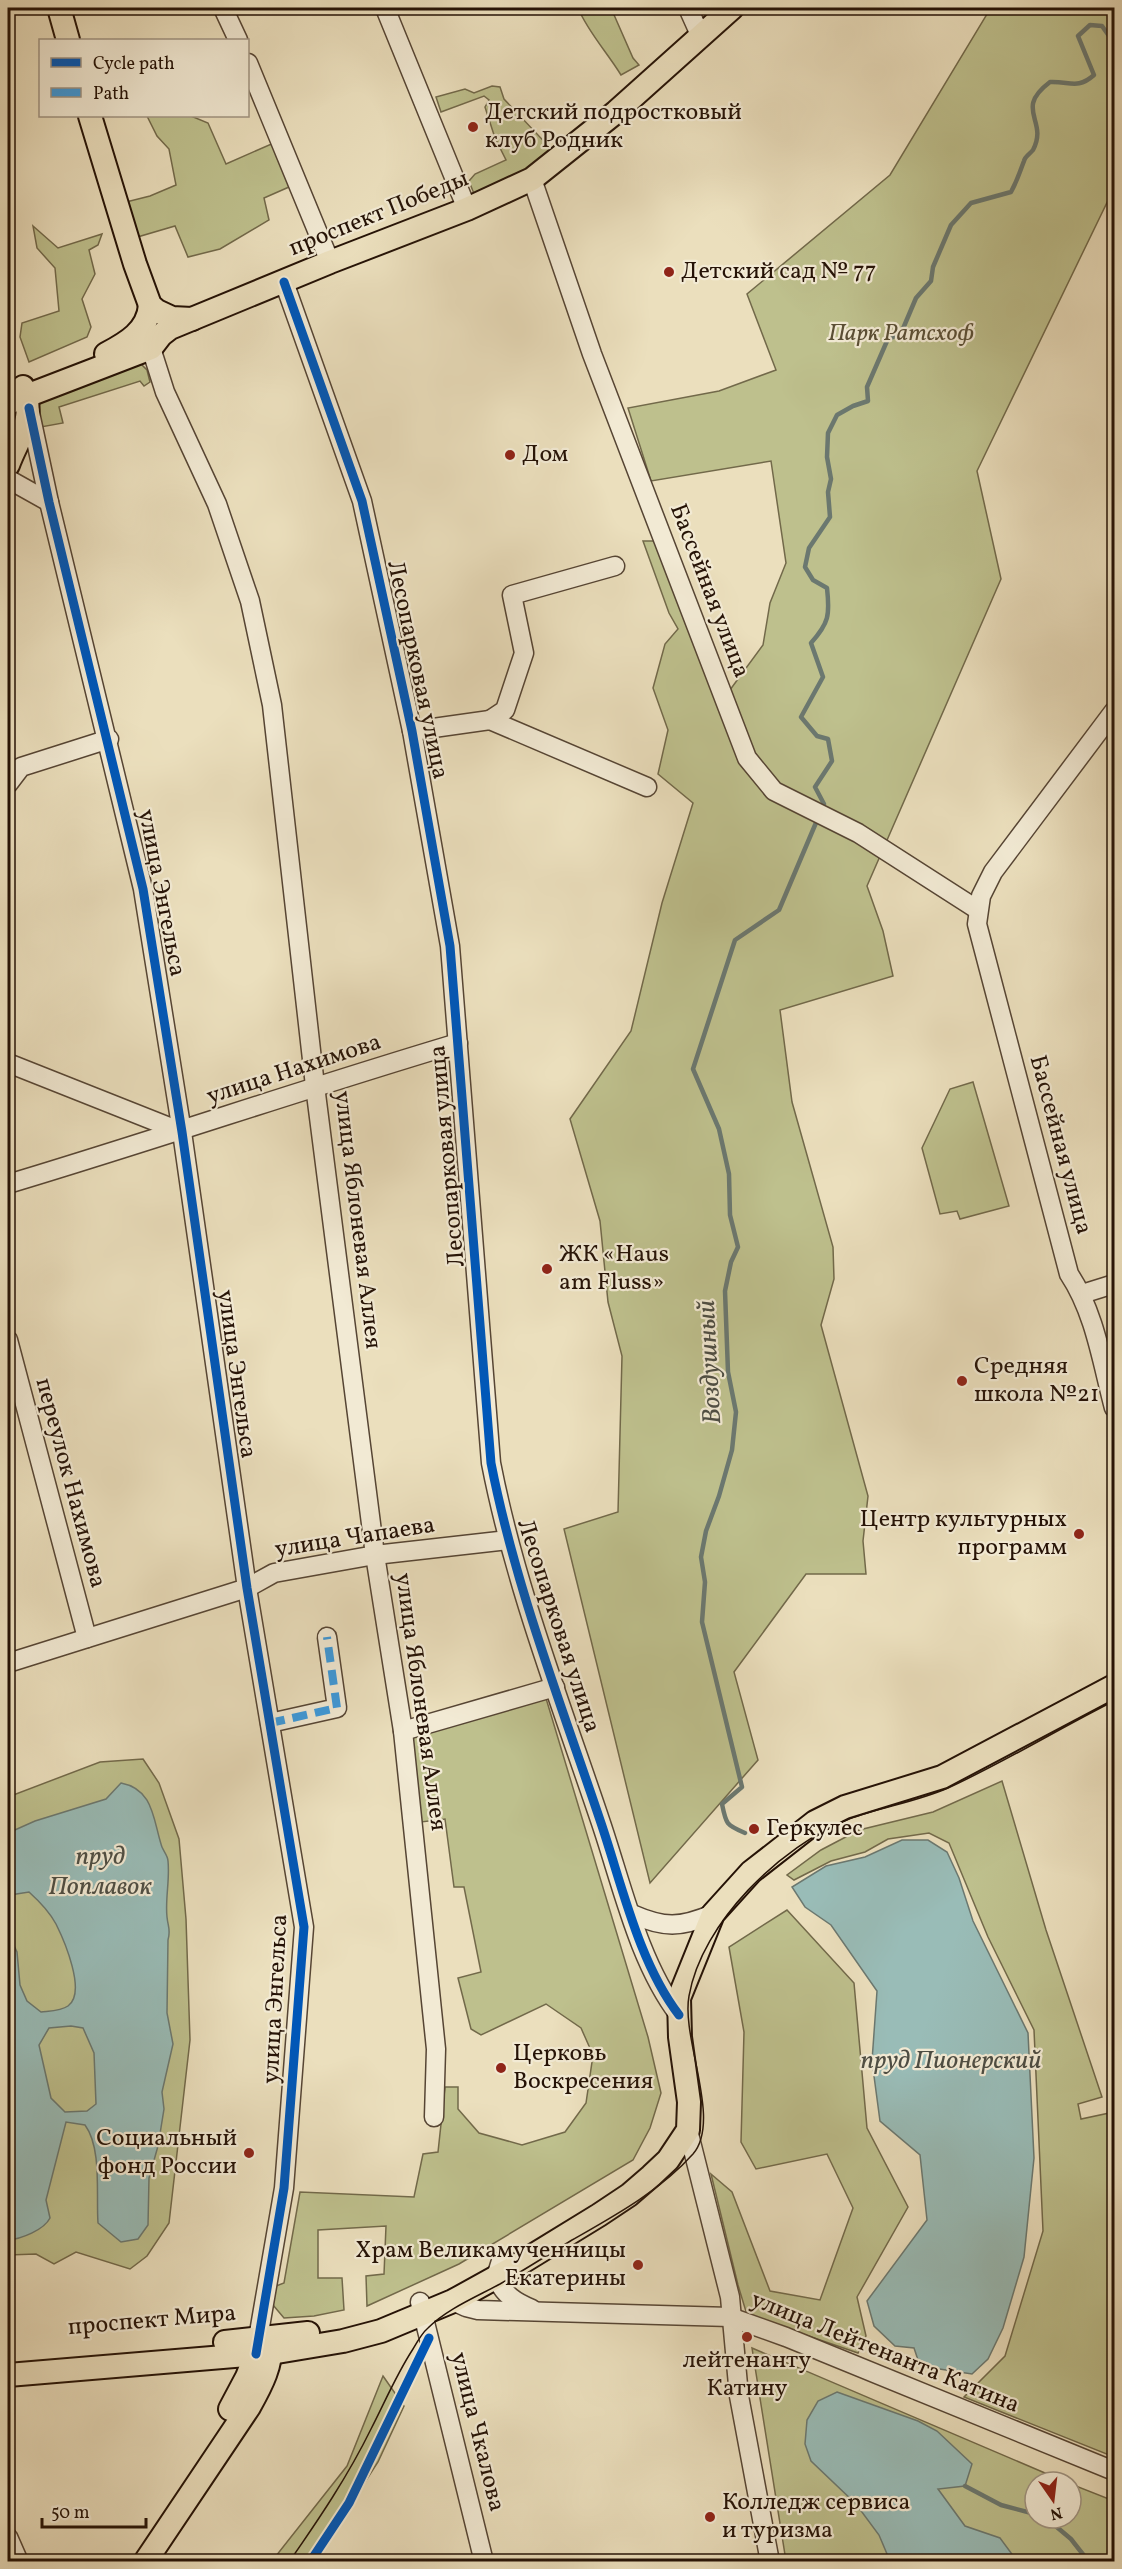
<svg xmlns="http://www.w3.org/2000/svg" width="1122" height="2569" font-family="Vollkorn,serif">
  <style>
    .green { fill: #bec08d; stroke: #72694a; stroke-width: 1.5 }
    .water { fill: #99bcb7; stroke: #6b7870; stroke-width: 1.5; fill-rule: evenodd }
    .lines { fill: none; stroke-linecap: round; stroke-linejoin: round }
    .stream { stroke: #6b7870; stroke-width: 4.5 }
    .minor-casing { stroke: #564534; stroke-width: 21 }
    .major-casing { stroke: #251206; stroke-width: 26 }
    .minor { stroke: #f2ead4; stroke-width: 18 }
    .major { stroke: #ebdfbd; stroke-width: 22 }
    .tram { stroke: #251206; stroke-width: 1.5 }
    .quiet { stroke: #3c9add; stroke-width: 8; stroke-dasharray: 15 8; stroke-linecap: butt }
    .cycleway-casing { stroke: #f2ead4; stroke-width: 13 }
    .cycleway { stroke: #0057b8; stroke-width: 9 }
    .poi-dot { fill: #8f2418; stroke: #f2ead4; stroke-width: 2 }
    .labels { text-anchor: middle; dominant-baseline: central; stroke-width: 4.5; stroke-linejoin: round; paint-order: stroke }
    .poi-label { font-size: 24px; fill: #251206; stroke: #f2ead4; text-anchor: start }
    .street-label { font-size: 24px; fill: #251206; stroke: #f2ead4 }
    .park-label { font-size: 24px; font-style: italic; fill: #5b4f35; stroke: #f2ead4 }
    .water-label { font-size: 26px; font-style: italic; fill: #4e4e44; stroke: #f2ead4 }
  </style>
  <rect width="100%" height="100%" fill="#ebdfbd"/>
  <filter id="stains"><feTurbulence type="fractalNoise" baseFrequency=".00333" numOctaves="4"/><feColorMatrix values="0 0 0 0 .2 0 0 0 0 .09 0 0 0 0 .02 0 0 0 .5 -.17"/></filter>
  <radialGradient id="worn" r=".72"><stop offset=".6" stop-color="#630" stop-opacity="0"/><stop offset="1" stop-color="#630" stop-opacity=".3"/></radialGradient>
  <g class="green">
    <path d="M 578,8 L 611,8 L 633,58 L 639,65 L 621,75 C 607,52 588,32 578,8 Z"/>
    <path d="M 993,8 L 1114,8 L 1114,188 L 977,471 L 1001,579 L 867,886 L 883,931 L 893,976 L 780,1010 L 792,1102 L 833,1247 L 834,1279 L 821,1325 L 868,1496 L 863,1541 L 866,1574 L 806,1574 L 734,1672 L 758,1760 L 650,1883 L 564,1529 L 618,1512 L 622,1356 L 608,1302 L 600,1221 L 570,1119 L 631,1031 L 662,903 L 693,803 L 658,774 L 668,730 L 653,688 L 665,644 L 678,629 L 669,613 L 643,541 L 657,541 L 727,694 L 763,645 L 770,603 L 786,563 L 771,461 L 651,481 L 628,408 L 719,391 L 776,370 L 747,294 L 890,175 L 990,9 Z"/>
    <path d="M 492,86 L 500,87 L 504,99 L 555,153 L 476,199 L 469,181 L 475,174 L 506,160 L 495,138 L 485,107 L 489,100 L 484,96 L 441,112 L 436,97 L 465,89 L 474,93 Z"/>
    <path d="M 147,116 L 191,116 L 208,123 L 226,164 L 276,142 L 289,187 L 264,198 L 269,220 L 220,249 L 188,257 L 175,226 L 134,238 L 122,203 L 150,196 L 176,185 L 169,149 L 157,136 Z"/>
    <path d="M 33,226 L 58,248 L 102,234 L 98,245 L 89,250 L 95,274 L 82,299 L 91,327 L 87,337 L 29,362 L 20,337 L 22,323 L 59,311 L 55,268 L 37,248 Z"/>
    <path d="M 141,364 L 147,370 L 150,382 L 144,386 L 140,381 L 59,407 L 63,423 L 41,427 L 34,405 Z"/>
    <path d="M 973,1082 L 1009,1206 L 960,1219 L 957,1211 L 940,1214 L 922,1148 L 950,1089 Z"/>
    <path d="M 545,1695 L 648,2037 L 661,2093 L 650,2128 L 633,2160 L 459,2264 L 367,2306 L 366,2276 L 384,2274 L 386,2226 L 318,2230 L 318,2278 L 342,2278 L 344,2310 L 314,2316 L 284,2318 L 273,2305 L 276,2286 L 284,2283 L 300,2192 L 414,2197 L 423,2154 L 438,2152 L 445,2087 L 458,2087 L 458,2109 L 479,2133 L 522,2145 L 565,2132 L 586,2103 L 593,2055 L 581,2028 L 546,2004 L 481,2035 L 471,2029 L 458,1978 L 481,1972 L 464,1887 L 454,1887 L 445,1819 L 421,1822 L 406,1736 Z"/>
    <path d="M 143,1759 L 159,1783 L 179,1839 L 186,1919 L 190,2040 L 169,2223 L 147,2256 L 130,2269 L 76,2252 L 54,2264 L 36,2254 L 8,2255 L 8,1797 L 100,1762 Z"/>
    <path d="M 1002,1781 L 1046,1930 L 1102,2097 L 1078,2104 L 1081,2119 L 1114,2112 L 1114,2457 L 964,2397 L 1005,2356 L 1043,2231 L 1034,2030 L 988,1937 L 949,1843 L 929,1833 L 888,1839 L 865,1852 L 831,1861 L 794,1880 L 787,1875 L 821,1850 L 859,1830 L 933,1812 Z"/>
    <path d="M 787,1910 L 854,1983 L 867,2128 L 908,2207 L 857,2297 L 866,2336 L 858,2353 L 747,2315 L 738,2285 L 711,2174 L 732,2192 L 770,2291 L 820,2300 L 853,2208 L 827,2154 L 756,2169 L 741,2142 L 744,2032 L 729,1947 Z"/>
    <path d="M 752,2348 L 1066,2482 L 1035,2482 L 1035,2518 L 1071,2518 L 1071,2484 L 1114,2501 L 1114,2561 L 786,2561 Z"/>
    <path d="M 383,2376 L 404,2406 L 378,2462 L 314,2561 L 272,2561 L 347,2466 Z"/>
  </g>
  <g class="water">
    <path d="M 121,1783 C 153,1789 153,1818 161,1844 C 162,1850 168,1855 168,1861 C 170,1880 165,1899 167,1917 C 168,1927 171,1930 168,1940 L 167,2013 L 173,2044 L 162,2092 L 164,2109 L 158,2146 L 149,2178 L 148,2225 L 138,2239 L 121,2242 L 98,2223 C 96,2194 102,2148 85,2125 L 66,2122 L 46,2200 L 50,2218 C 44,2230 21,2239 8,2240 L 8,1933 L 17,1952 L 20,1985 L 27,2001 L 41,2012 C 48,2011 61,2011 68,2006 C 87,1993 64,1940 56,1924 C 49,1911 39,1901 29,1892 L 10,1895 L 8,1897 L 8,1833 L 35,1821 L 106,1799 ZM 71,2026 L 83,2028 L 94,2053 L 96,2104 L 87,2111 L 65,2112 L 51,2098 L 39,2045 L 49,2028 Z"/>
    <path d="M 902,1840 L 928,1840 L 947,1852 L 959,1878 L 973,1921 L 1028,2033 L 1034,2158 L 1024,2257 L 1003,2328 L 988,2359 L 972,2374 L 920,2366 L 914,2348 L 895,2346 L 874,2326 L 867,2301 L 927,2220 L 920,2155 L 880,2121 L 872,2061 L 877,1991 L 831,1925 L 805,1907 L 792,1887 L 826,1866 L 865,1857 Z"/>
    <path d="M 837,2392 L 918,2421 L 937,2431 L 972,2464 L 965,2486 L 938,2489 L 965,2526 L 1000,2538 L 1017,2561 L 890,2561 L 879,2535 L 856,2504 L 811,2461 L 805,2444 L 807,2420 L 818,2401 Z"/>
  </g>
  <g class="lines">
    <g class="stream">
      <path d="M 821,810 L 824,804 L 815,787 L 832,761 L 828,739 L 817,736 L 801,717 L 823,677 L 811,643 C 829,623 830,615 827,588 L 813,580 L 805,567 L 809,548 L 830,517 L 828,492 L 831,479 L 827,457 L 828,433 L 837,415 L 853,406 L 868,401 L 867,387 L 887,341 L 902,331 L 916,298 L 931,281 L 933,267 L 951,225 L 971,203 L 1011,192 C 1018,179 1019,174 1024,161 C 1025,156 1030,154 1033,150 C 1049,120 1013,110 1050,82 C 1070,81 1077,90 1094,75 L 1078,36 L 1090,25 L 1102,26 L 1114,43"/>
      <path d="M 745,1833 C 726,1825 726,1824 722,1804 L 742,1787 L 702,1622 L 705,1582 L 701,1557 L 706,1531 L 719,1496 L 732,1450 L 736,1412 L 728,1372 L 725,1291 L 731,1262 L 738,1247 L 730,1215 L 729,1174 L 719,1129 L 693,1069 L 735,940 L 779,910 L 818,818"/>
      <path d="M 965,2486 L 1001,2505 L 1035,2514"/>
      <path d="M 1046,2518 L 1071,2539 L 1089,2562"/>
    </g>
    <g class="minor-casing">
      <g id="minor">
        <path d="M 223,8 L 238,40"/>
        <path d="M 385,8 L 467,209"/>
        <path d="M 688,8 L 701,37"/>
        <path d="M 248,63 L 330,262"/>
        <path d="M 532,179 L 592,354 L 747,758 L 774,791 L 858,833 L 978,910"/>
        <path d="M 284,282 L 362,501 L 412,731 L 450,946 L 491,1463 C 515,1586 561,1704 601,1823 C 622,1885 639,1963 679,2015"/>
        <path d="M 151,348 L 165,392 L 217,504 L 250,601 L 272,705 L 315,1086 L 375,1555 L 403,1731 L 436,2049 L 434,2117"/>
        <path d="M 29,408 L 49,502 L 143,889 L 182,1132 L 247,1588 L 304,1927 L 284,2188 L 256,2350"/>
        <path d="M 8,479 L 49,502"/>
        <path d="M 1114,711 L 993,872 L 981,896 L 977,924 L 1069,1274 C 1095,1313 1102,1363 1114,1408"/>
        <path d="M 490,720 L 505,710 L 524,653 L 512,595 L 615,566"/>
        <path d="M 412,731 L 490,720 L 647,787"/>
        <path d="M 8,784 L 21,767 L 109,739"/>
        <path d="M 8,1063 L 182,1132"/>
        <path d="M 8,1184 C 158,1139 307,1088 458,1043"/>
        <path d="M 1082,1294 L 1114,1284"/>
        <path d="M 8,1340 L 87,1638"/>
        <path d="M 8,1663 L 247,1588 L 274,1573 L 375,1555 L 508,1540"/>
        <path d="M 270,1723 L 337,1708 L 327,1637"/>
        <path d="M 403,1731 L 555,1687"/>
        <path d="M 632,1914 C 664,1928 680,1928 713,1914"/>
        <path d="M 688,2130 L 730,2297 L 739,2396 L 770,2562"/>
        <path d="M 501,2261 L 496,2277 C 504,2295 515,2302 532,2309"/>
        <path d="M 453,2301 L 466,2307 L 478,2310 L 730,2317 L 786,2337 L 1114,2471"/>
        <path d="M 420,2302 L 484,2562"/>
        <path d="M 8,2537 L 19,2562"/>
      </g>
    </g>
    <g class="major-casing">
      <g id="major">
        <path d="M 59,8 L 68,40"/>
        <path d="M 90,116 L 135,264 L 150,305 L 157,311 L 172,318 L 192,319"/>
        <path d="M 106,354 C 127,343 148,331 150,305"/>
        <path d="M 8,403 L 151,348 L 161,335 L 170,328 L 330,262 L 467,209 L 532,179 L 616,112 L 732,8"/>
        <path d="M 8,465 C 19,435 36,420 23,387"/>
        <path d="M 225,2342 L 308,2333"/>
        <path d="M 8,2375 L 271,2353 L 343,2341 L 381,2331 L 453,2301 L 511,2269 L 599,2215 L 629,2195 L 651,2176 L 668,2160 L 688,2130 L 689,2102 L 680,2037 L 679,1998 L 713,1914 L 751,1872 L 815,1822 L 845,1807 L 942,1777 L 1114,1686"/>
        <path d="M 230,2409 L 247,2377 L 256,2354"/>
        <path d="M 145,2562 L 249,2407 C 262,2384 272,2365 271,2339"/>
      </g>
    </g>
    <use href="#minor" class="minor"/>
    <use href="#major" class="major"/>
    <path class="tram" d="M 289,2562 C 319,2519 348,2476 371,2429 C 385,2402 396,2375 413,2349 C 417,2342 422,2333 428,2328 C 447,2309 476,2297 500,2284 C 524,2270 548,2255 572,2240 C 614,2216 660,2191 693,2154 C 722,2120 681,2039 689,1996 C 702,1922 781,1846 849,1819 C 881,1807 916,1802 948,1788 C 1005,1762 1058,1729 1114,1701"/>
    <path class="quiet" d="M 270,1723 L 337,1708 L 327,1637"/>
    <g class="cycleway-casing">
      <g id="cycleway">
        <path d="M 284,282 L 362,501 L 412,731 L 450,946 L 491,1463 C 515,1586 561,1704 601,1823 C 622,1885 639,1963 679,2015"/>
        <path d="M 29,408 L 49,502 L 143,889 L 182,1132 L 247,1588 L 304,1927 L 284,2188 L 256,2354"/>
        <path d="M 310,2562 L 349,2503 L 429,2338"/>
      </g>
    </g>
    <use href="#cycleway" class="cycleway"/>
  </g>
  <g class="poi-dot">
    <circle cx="473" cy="127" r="6"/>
    <circle cx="669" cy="272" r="6"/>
    <circle cx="510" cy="455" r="6"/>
    <circle cx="547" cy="1269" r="6"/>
    <circle cx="962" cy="1381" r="6"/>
    <circle cx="1079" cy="1534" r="6"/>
    <circle cx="754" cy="1829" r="6"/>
    <circle cx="501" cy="2068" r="6"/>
    <circle cx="249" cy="2153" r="6"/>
    <circle cx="638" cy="2265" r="6"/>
    <circle cx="747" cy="2337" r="6"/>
    <circle cx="710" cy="2517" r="6"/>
  </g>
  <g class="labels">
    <g class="poi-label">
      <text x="485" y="113">Детский подростковый<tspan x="485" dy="28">клуб Родник</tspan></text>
      <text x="681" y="272">Детский сад № 77</text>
      <text x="522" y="455">Дом</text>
      <text x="559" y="1255">ЖК «Haus<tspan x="559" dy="28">am Fluss»</tspan></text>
      <text x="974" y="1367">Средняя<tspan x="974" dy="28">школа №21</tspan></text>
      <text x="1067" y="1520" text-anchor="end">Центр культурных<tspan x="1067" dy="28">программ</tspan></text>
      <text x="766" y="1829">Геркулес</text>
      <text x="513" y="2054">Церковь<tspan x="513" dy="28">Воскресения</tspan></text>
      <text x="237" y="2139" text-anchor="end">Социальный<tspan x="237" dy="28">фонд России</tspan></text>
      <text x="626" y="2251" text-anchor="end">Храм Великамученницы<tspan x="626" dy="28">Екатерины</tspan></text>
      <text x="747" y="2361" text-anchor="middle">лейтенанту<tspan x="747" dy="28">Катину</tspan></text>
      <text x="722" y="2503">Колледж сервиса<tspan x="722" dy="28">и туризма</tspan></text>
    </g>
    <g class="street-label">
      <text transform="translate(379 214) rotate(-22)">проспект Победы</text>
      <text transform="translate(709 591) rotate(69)">Бассейная улица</text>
      <text transform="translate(417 670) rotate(78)">Лесопарковая улица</text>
      <text transform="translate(161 893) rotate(79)">улица Энгельса</text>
      <text transform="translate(294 1070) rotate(-18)">улица Нахимова</text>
      <text transform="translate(1060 1145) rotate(75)">Бассейная улица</text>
      <text transform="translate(448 1156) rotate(-95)">Лесопарковая улица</text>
      <text transform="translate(357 1220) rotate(83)">улица Яблоневая Аллея</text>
      <text transform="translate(236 1374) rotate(82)">улица Энгельса</text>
      <text transform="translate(70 1483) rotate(75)">переулок Нахимова</text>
      <text transform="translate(355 1538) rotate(-9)">улица Чапаева</text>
      <text transform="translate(558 1626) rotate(72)">Лесопарковая улица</text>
      <text transform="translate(420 1702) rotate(82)">улица Яблоневая Аллея</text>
      <text transform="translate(276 1999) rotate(-87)">улица Энгельса</text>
      <text transform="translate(152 2321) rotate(-5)">проспект Мира</text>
      <text transform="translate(885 2353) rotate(22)">улица Лейтенанта Катина</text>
      <text transform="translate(477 2432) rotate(76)">улица Чкалова</text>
    </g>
    <g class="park-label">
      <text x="901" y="334">Парк Ратсхоф</text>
    </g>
    <g class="water-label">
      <text transform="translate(710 1362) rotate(-93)">Воздушный</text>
      <text x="100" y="1857">пруд<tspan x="100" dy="30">Поплавок</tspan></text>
      <text x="951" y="2061">пруд Пионерский</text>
    </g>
  </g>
  <rect width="1122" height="2569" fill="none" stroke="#ebdfbd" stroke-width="30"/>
  <rect x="9" y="9" width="1104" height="2551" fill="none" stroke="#251206" stroke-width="3"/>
  <rect x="15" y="15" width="1092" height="2539" fill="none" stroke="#251206" stroke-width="1.5"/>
  <rect x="39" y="39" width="210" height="78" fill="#f2ead4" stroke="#a09482" stroke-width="1.5"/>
  <rect x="51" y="58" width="30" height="9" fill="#0057b8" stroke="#a09482" stroke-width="1.5"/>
  <text x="93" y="69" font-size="18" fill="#251206">Cycle path</text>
  <rect x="51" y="88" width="30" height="9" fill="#3c9add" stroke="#a09482" stroke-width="1.5"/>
  <text x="93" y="99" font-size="18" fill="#251206">Path</text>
  <g transform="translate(1053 2500) rotate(166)"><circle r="28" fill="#f2ead4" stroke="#a09482" stroke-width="1.5"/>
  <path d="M0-4.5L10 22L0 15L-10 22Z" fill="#8f2418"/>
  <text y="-9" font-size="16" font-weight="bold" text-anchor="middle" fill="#251206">N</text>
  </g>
  <path d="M42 2518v9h104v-9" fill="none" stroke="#251206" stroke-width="3"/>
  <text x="51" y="2518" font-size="18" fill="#251206" stroke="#f2ead4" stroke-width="4.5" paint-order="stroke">50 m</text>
  <rect width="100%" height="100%" filter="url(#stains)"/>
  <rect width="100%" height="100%" fill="url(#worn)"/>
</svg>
